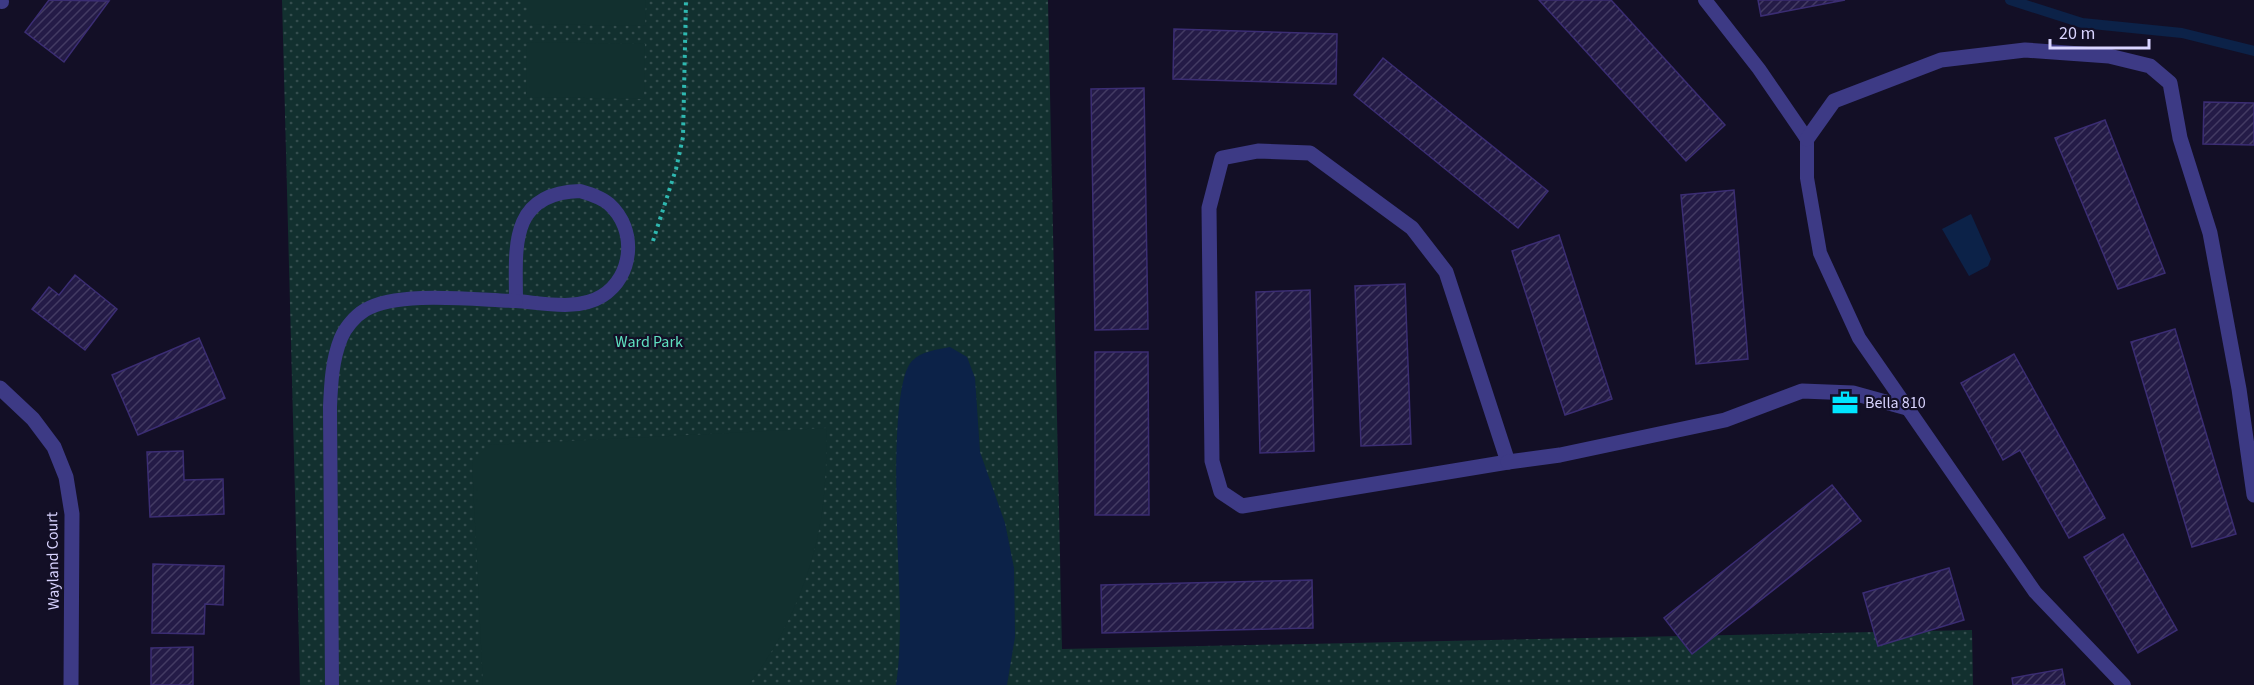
<svg xmlns="http://www.w3.org/2000/svg" width="2254" height="685" font-family="'Source Sans 3',sans-serif">
  <style>
    .park { fill: url(#park-dots) }
    .pitch { fill: #12302f }
    .water { fill: #0c2248 }
    .lines { fill: none; stroke-linecap: round; stroke-linejoin: round }
    .stream { stroke: #0c2248; stroke-width: 10 }
    .building { fill: url(#building-hatch); stroke: #3b2d73; stroke-width: 1.5 }
    .path { stroke: #2fb8b0; stroke-width: 4; stroke-dasharray: 3 4.5; stroke-linecap: butt }
    .lane { stroke: #3d3a85; stroke-width: 14 }
    .street { stroke: #3d3a85; stroke-width: 15 }
    .labels { text-anchor: middle; dominant-baseline: central; stroke-width: 4.5; stroke-linejoin: round; paint-order: stroke }
    .park-label { font-size: 16px; fill: #5fe0c0; stroke: #130f26 }
    .poi-label { font-size: 16px; fill: #d9d4ff; stroke: #130f26; text-anchor: start }
    .street-label { font-size: 16px; fill: #d9d4ff; stroke: #130f26 }
  </style>
  <defs>
    <pattern id="park-dots" width="8" height="8" patternUnits="userSpaceOnUse" patternTransform="scale(1.5)"><rect width="8" height="8" fill="#12302f"/><path d="M2 2h.1M6 6h.1" fill="none" stroke="#344d4e" stroke-width="1.8" stroke-linecap="round"/></pattern>
    <pattern id="building-hatch" width="6" height="6" patternUnits="userSpaceOnUse" patternTransform="scale(1.5)"><rect width="6" height="6" fill="#241b47"/><path d="M-1 1l2-2M0 6l6-6M5 7l2-2" fill="none" stroke="#433b63"/></pattern>
  </defs>
  <rect width="100%" height="100%" fill="#130f26"/>
  <path class="park" d="M 282,0 L 1048,0 L 1062,649 L 1972,630 L 1973,685 L 300,685 Z"/>
  <g class="pitch">
    <path d="M 528,0 L 646,0 L 645,26 L 528,24 Z"/>
    <path d="M 527,42 L 645,44 L 644,99 L 526,97 Z"/>
    <path d="M 827,428 C 826,462 826,496 819,530 C 808,585 783,640 749,685 L 483,685 L 472,462 L 489,445 Z"/>
  </g>
  <g class="water">
    <path d="M 1971,214 L 1991,259 L 1988,266 L 1969,276 L 1942,229 Z"/>
    <path d="M 950,347 L 967,357 L 975,378 L 980,452 L 1005,523 L 1014,568 L 1015,637 L 1007,685 L 896,685 C 900,659 900,633 900,607 C 899,564 887,387 912,361 C 921,351 937,350 950,347 Z"/>
  </g>
  <g class="lines">
    <path class="stream" d="M 2010,0 L 2082,23 L 2182,33 L 2254,51"/>
  </g>
  <g class="building">
    <path d="M 49,0 L 109,1 L 64,62 L 25,32 Z"/>
    <path d="M 1539,0 L 1611,0 L 1725,125 L 1686,161 Z"/>
    <path d="M 1758,0 L 1845,0 L 1761,16 Z"/>
    <path d="M 1174,29 L 1337,34 L 1336,84 L 1173,79 Z"/>
    <path d="M 1383,58 L 1548,191 L 1518,228 L 1354,95 Z"/>
    <path d="M 1144,88 L 1148,329 L 1095,330 L 1091,89 Z"/>
    <path d="M 2204,102 L 2254,103 L 2254,145 L 2203,144 Z"/>
    <path d="M 2105,120 L 2165,273 L 2118,289 L 2055,138 Z"/>
    <path d="M 1734,190 L 1748,359 L 1696,364 L 1681,195 Z"/>
    <path d="M 1559,235 L 1612,399 L 1565,415 L 1512,251 Z"/>
    <path d="M 75,275 L 117,309 L 85,350 L 32,309 L 49,287 L 59,295 Z"/>
    <path d="M 1405,284 L 1411,444 L 1361,446 L 1355,286 Z"/>
    <path d="M 1310,290 L 1314,451 L 1260,453 L 1256,292 Z"/>
    <path d="M 2175,329 L 2236,534 L 2192,547 L 2131,342 Z"/>
    <path d="M 199,338 L 225,398 L 138,435 L 112,375 Z"/>
    <path d="M 1095,352 L 1148,352 L 1149,515 L 1095,515 Z"/>
    <path d="M 2014,354 L 2105,518 L 2069,538 L 2020,450 L 2003,460 L 1961,383 Z"/>
    <path d="M 183,451 L 184,480 L 223,479 L 224,514 L 150,517 L 147,452 Z"/>
    <path d="M 1832,485 L 1861,521 L 1692,654 L 1664,618 Z"/>
    <path d="M 2123,534 L 2177,630 L 2138,653 L 2084,557 Z"/>
    <path d="M 153,564 L 224,566 L 223,605 L 205,604 L 204,634 L 152,633 Z"/>
    <path d="M 1949,568 L 1964,620 L 1878,646 L 1863,593 Z"/>
    <path d="M 1312,580 L 1313,628 L 1102,633 L 1101,585 Z"/>
    <path d="M 193,647 L 193,685 L 151,685 L 151,648 Z"/>
    <path d="M 2062,669 L 2065,685 L 2013,685 L 2012,678 Z"/>
  </g>
  <g class="lines">
    <path class="path" d="M 653,241 L 676,169 L 683,137 L 686,0"/>
    <g class="lane">
      <path d="M 0,0 L 2,2"/>
      <path d="M 1705,0 L 1759,69 L 1807,139 L 1807,178 L 1820,253 L 1859,338 L 2035,592 L 2124,685"/>
      <path d="M 580,191 C 590,194 601,197 609,204 C 637,229 634,276 602,296 C 578,311 543,303 516,301 C 516,249 508,193 580,191 Z"/>
      <path d="M 332,685 L 330,407 C 331,384 332,360 341,338 C 345,328 355,316 365,310 C 398,290 477,300 516,301"/>
    </g>
    <g class="street">
      <path d="M 1807,139 L 1834,101 L 1941,60 L 2025,50 L 2109,56 L 2150,66 L 2170,83 L 2180,138 L 2210,233 L 2239,389 L 2254,495"/>
      <path d="M 1258,151 L 1310,153 L 1412,228 L 1446,272 L 1508,462 L 1242,506 L 1221,492 L 1212,461 L 1209,208 L 1222,158 Z"/>
      <path d="M 0,388 L 33,419 L 54,447 L 66,477 L 72,514 L 71,685"/>
      <path d="M 1508,462 L 1560,455 L 1725,420 L 1802,391 L 1853,393 L 1907,408"/>
    </g>
  </g>
  <defs>
    <g id="office-bare" transform="scale(2.07)"><path d="M-6-3h4V-5.5h4V-3h4V5H-6ZM-1-4.5V-3h2v-1.5ZM-6 0V1H6V0Z" fill="#00e5ff" stroke="#130f26" stroke-width="2.5" paint-order="stroke"/></g>
  </defs>
  <g fill-rule="evenodd">
    <use href="#office-bare" x="1845" y="403"/>
  </g>
  <g class="labels">
    <g class="park-label">
      <text x="649" y="342">Ward Park</text>
    </g>
    <g class="poi-label">
      <text x="1865" y="403">Bella 810</text>
    </g>
    <g class="street-label">
      <text transform="translate(53 561) rotate(-91)">Wayland Court</text>
    </g>
  </g>
  <path d="M2050 39v9h99v-9" fill="none" stroke="#d9d4ff" stroke-width="3"/>
  <text x="2059" y="39" font-size="18" fill="#d9d4ff" stroke="#130f26" stroke-width="4.5" paint-order="stroke">20 m</text>
</svg>
